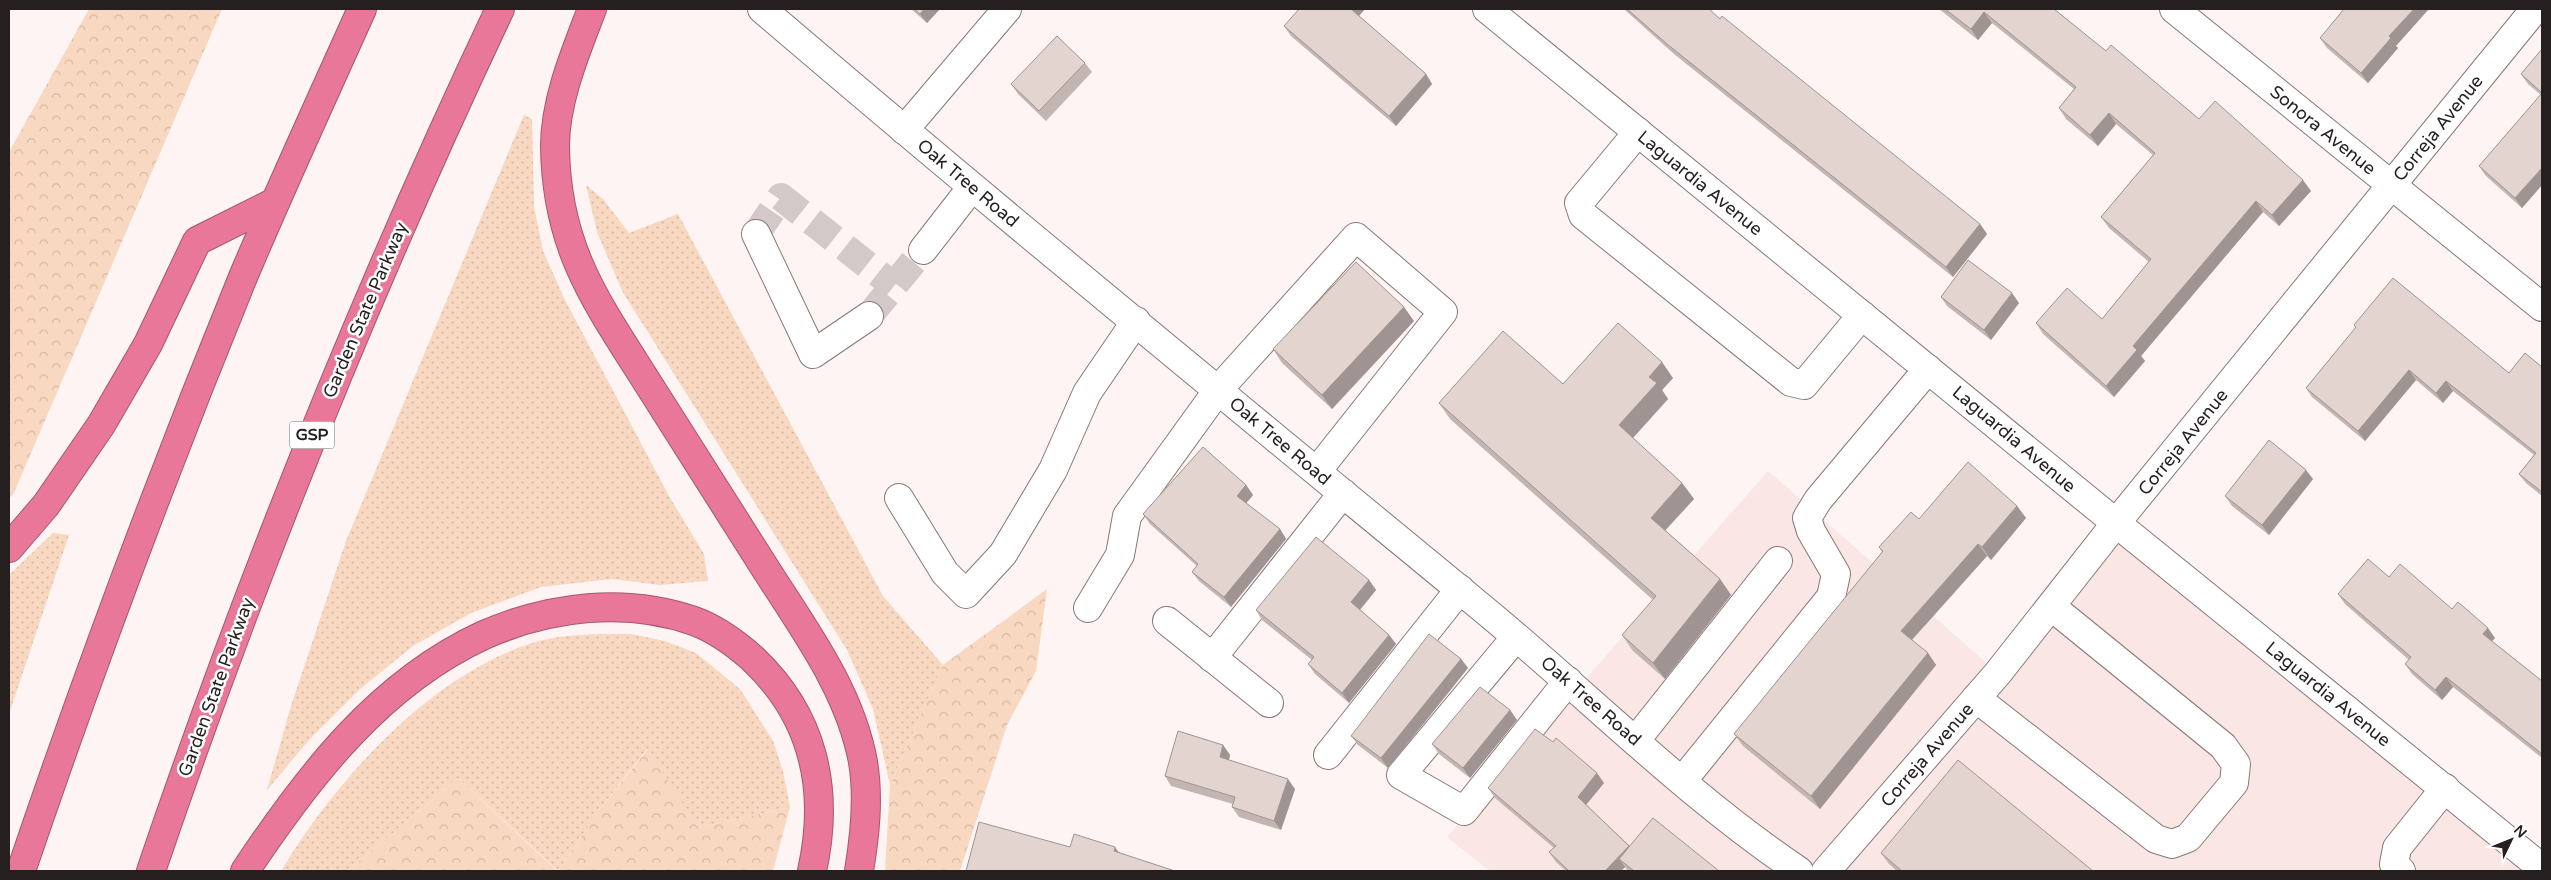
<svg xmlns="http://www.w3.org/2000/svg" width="2551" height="880" font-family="'Varela Round',sans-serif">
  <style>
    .built { fill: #fae6e4 }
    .grass { fill: url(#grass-dots) }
    .forest { fill: url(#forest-crowns) }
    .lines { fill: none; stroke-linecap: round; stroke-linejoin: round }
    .minor-tunnel { stroke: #d3c9c9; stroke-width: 28; stroke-dasharray: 28 14; stroke-linecap: butt }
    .minor-casing { stroke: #867877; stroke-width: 30 }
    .highway-casing { stroke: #a4586e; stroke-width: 30 }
    .minor { stroke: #fff; stroke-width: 28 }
    .highway { stroke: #e97798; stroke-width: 28 }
    .wall { fill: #c3b6b2 }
    .shaded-wall { fill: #9f9491 }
    .building { fill: #e3d4cf; stroke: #9f9491 }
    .labels { text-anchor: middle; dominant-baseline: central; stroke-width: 5; stroke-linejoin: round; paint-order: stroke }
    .shield { fill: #fff; stroke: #666262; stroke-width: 1 }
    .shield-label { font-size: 16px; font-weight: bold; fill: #251f1f }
    .street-label { font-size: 18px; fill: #251f1f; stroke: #fff }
  </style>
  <defs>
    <pattern id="grass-dots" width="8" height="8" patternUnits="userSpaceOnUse" patternTransform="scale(1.25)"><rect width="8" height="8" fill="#f8d8c1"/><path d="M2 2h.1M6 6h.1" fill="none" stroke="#d4b9a5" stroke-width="1.8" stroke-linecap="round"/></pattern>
    <pattern id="forest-crowns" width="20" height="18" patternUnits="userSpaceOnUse" patternTransform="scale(1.25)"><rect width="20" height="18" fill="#f8d8c1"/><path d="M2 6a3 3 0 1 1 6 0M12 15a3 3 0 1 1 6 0" fill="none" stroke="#d4b9a5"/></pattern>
  </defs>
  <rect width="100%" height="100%" fill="#fef4f4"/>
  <path class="built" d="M 1768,471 L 1998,673 L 2116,523 L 2542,871 L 1490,871 L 1447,837 Z"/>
  <g class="grass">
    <path d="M 524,115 L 532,119 L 534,206 L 543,251 L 565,300 L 669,496 L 704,554 L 708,581 L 660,585 L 612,579 L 541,587 L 471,613 L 413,646 L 359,690 L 310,739 L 267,790 L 291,706 L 346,541 Z"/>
    <path d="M 586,185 L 603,199 L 629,233 L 678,214 L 883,596 L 943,665 L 890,785 L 873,709 L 847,650 L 622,291 L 597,232 Z"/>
    <path d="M 53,533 L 69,535 L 9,714 L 9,575 Z"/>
    <path d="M 631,634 L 665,641 L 696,653 L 740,689 L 773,741 L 783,771 L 790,807 L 698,828 L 647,749 L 601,808 L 558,871 L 458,778 L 348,871 L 281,871 C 335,781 429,676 532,643 C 564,633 599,634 631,634 Z"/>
  </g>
  <g class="forest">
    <path d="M 89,9 L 222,9 L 13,495 L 9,498 L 9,152 Z"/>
    <path d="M 1047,589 L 1036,671 L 1007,725 L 960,871 L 885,871 L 890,785 L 943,665 Z"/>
    <path d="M 648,749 L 698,828 L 790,807 L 773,871 L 558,871 L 601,808 Z"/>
    <path d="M 458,778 L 557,871 L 348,871 Z"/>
  </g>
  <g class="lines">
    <g class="minor-tunnel">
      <path d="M 756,234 L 781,197 L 894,286"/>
      <path d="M 869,316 L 923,250"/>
    </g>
    <g class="minor-casing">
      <g id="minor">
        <path d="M 762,9 C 997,210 1237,406 1476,603 C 1584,691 1683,793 1799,871"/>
        <path d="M 1487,9 L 2116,523 L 2542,868"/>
        <path d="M 2174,9 L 2542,307"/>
        <path d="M 904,130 L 1007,9"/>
        <path d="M 1638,132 L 1579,203 L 1583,215 L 1791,382 L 1804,385 L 1862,315"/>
        <path d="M 756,234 L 813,354 L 869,316"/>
        <path d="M 923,250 L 972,187"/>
        <path d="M 899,498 L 945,573 L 966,594 L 1003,554 L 1053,470 L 1087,393 L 1136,321"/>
        <path d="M 1088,608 L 1120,555 L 1127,516 L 1218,390 L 1356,237 L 1443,312 L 1317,471"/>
        <path d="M 1167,621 L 1269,703"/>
        <path d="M 1516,637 L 1401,775 L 1464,811 L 1568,681"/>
        <path d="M 1212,658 L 1343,493"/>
        <path d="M 1976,698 L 2156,839 L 2172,844 L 2188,838 L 2234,783 L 2236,764 L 2223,746 L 2052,607"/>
        <path d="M 1636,740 L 1778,561"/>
        <path d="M 1328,755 L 1460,589"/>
        <path d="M 1683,780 L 1831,597 L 1836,574 L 1811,531 L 1807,518 L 1818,500 L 1928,369"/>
        <path d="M 1826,871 L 1998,673 L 2116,523 L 2535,9"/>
        <path d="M 2401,871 L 2394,864 L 2397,848 L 2445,788"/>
      </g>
    </g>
    <g class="highway-casing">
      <g id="highway">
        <path d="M 592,9 C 576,51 555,100 555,146 C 556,243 592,296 642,374 C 683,439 724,503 765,568 C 803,628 850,690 863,762 C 869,798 865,835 859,871"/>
        <path d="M 9,548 L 46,505 L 101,425 L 148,344 L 197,241 L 275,202"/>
        <path d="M 21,871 C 89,671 163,473 243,277 C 281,187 322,98 362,9"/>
        <path d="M 151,871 C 251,577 367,290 500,9"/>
        <path d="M 245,871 C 307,778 379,683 484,635 C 550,606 626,597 694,621 C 716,629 735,643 752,658 C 814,716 830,790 812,871"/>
      </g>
    </g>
    <use href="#minor" class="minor"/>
    <use href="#highway" class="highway"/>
  </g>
  <g class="wall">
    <path d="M 911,9 L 940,9 L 927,23 Z"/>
    <path d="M 1365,9 L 1359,16 L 1426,74 L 1432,84 L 1396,126 L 1291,36 L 1284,26 Z"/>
    <path d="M 1624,9 L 1709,9 L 1720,19 L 1980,224 L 1987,234 L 1953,277 L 1674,54 L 1626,11 Z"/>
    <path d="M 1939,9 L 2054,9 L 2106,51 L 2199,119 L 2311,191 L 2279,226 L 2263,212 L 2141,356 L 2145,361 L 2114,397 L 2043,334 L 2036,323 L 2102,319 L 2149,262 L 2109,228 L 2101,217 L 2153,155 L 2116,124 L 2098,146 L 2066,119 L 2059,108 L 2074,89 L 1992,23 L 1978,40 Z"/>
    <path d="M 2320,38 L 2396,46 L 2398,48 L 2368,83 L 2327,48 Z"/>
    <path d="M 2542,49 L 2542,185 L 2522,208 L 2486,176 L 2479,166 L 2541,95 L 2528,84 L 2521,74 Z"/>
    <path d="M 1085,63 L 1092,72 L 1046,121 L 1018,94 L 1011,84 Z"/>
    <path d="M 1941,297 L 2019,303 L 1991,340 L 1947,306 Z"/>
    <path d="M 1414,321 L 1332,409 L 1282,363 L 1273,349 Z"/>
    <path d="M 2354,325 L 2509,373 L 2542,367 L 2542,496 L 2526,483 L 2519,474 L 2534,455 L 2453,391 L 2443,403 L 2416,380 L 2365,441 L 2312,397 L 2306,388 L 2356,328 Z"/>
    <path d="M 1673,378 L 1662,390 L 1668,399 L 1633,438 L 1682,483 L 1694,499 L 1665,530 L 1720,579 L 1731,595 L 1665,679 L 1633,651 L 1622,635 L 1653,600 L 1450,419 L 1439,403 L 1563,384 Z"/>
    <path d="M 2313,479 L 2269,535 L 2232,506 L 2225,496 Z"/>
    <path d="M 1246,485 L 1253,495 L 1246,503 L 1280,529 L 1286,539 L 1231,607 L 1199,581 L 1192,572 L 1197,566 L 1150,524 L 1143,514 Z"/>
    <path d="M 2017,506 L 2026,518 L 1991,560 L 1987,556 L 1912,640 L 1928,653 L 1936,665 L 1820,809 L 1743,746 L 1734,734 L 1882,552 L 1879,547 Z"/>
    <path d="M 2389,577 L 2452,609 L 2495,638 L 2492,641 L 2542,681 L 2542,758 L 2453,687 L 2442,700 L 2412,674 L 2405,664 L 2409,660 L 2345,604 L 2338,594 Z"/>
    <path d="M 1369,580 L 1376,590 L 1360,610 L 1389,635 L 1396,644 L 1349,703 L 1315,674 L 1308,664 L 1312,660 L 1262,620 L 1256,610 Z"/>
    <path d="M 1461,659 L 1468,668 L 1388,768 L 1358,745 L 1351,736 Z"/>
    <path d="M 1510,710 L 1517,720 L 1470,778 L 1439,754 L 1432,744 Z"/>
    <path d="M 1553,742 L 1604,783 L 1586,805 L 1630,846 L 1719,871 L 1628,871 L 1625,867 L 1621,871 L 1566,871 L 1556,862 L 1549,852 L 1554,848 L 1495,798 L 1488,788 Z"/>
    <path d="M 1223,745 L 1230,755 L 1229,760 L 1295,789 L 1281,830 L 1239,817 L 1232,807 L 1233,804 L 1171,786 L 1165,776 Z"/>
    <path d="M 1881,853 L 2093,871 L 1897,871 L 1889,864 Z"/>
  </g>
  <g class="shaded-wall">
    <path d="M 924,9 L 940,9 L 927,23 L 920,14 Z"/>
    <path d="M 1350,9 L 1365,9 L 1357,18 Z"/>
    <path d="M 2414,9 L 2429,9 L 2396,46 L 2398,48 L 2368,83 L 2361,73 L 2389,36 Z"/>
    <path d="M 1984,12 L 1992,23 L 1978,40 L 1971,29 Z"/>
    <path d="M 1426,74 L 1432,84 L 1396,126 L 1389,116 Z"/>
    <path d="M 2109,113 L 2116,124 L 2098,146 L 2090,135 Z"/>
    <path d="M 2542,168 L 2542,185 L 2522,208 L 2515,198 Z"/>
    <path d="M 2303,180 L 2311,191 L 2279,226 L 2272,215 Z"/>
    <path d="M 2256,201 L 2263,212 L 2141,356 L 2145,361 L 2114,397 L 2106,386 L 2133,346 Z"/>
    <path d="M 1980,224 L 1987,234 L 1953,277 L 1946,267 Z"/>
    <path d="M 2012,293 L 2019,303 L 1991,340 L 1984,330 Z"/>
    <path d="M 1404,307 L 1414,321 L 1332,409 L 1322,395 Z"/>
    <path d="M 1662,362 L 1673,378 L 1662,390 L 1668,399 L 1630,441 L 1619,425 L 1649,377 Z"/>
    <path d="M 2409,370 L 2416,380 L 2365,441 L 2358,431 Z"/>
    <path d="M 2446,381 L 2453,391 L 2443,403 L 2436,393 Z"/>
    <path d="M 2306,470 L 2313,479 L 2269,535 L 2262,525 Z"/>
    <path d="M 1682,483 L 1694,499 L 1662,534 L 1651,518 Z"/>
    <path d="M 1246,485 L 1253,495 L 1244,506 L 1237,496 Z"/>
    <path d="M 2017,506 L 2026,518 L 1991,560 L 1982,547 Z"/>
    <path d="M 1280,529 L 1286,539 L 1231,607 L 1224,597 Z"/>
    <path d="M 1978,544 L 1987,556 L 1909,643 L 1901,631 Z"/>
    <path d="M 1720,579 L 1731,595 L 1665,679 L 1653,663 Z"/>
    <path d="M 1369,580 L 1376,590 L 1358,612 L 1351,602 Z"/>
    <path d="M 2488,628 L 2495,638 L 2490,643 L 2483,634 Z"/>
    <path d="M 1389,635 L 1396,644 L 1349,703 L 1342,693 Z"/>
    <path d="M 1928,653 L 1936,665 L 1820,809 L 1811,796 Z"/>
    <path d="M 1461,659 L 1468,668 L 1388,768 L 1381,758 Z"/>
    <path d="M 2446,677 L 2453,687 L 2442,700 L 2435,690 Z"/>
    <path d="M 1510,710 L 1517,720 L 1470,778 L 1463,768 Z"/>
    <path d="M 1223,745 L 1230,755 L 1227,767 L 1220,757 Z"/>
    <path d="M 1597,773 L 1604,783 L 1585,806 L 1578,797 Z"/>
    <path d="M 1288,779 L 1295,789 L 1281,830 L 1274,821 Z"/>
    <path d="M 1629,846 L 1636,856 L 1619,859 L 1625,867 L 1621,871 L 1605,871 Z"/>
    <path d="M 1115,847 L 1123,858 L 1114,851 Z"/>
  </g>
  <g class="building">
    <path d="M 914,9 L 924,9 L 920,14 Z"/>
    <path d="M 1299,9 L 1351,9 L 1426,74 L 1389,116 L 1284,26 Z"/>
    <path d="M 1627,9 L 1709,9 L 1720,19 L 1722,16 L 1980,224 L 1946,267 L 1667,44 Z"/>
    <path d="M 1945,9 L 2054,9 L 2106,51 L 2111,45 L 2199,119 L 2215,101 L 2303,180 L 2272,215 L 2256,201 L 2133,346 L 2137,350 L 2106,386 L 2036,323 L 2067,288 L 2102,319 L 2151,259 L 2101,217 L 2155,153 L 2109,113 L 2090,135 L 2059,108 L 2076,87 L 1984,12 L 1971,29 Z"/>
    <path d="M 2344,9 L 2414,9 L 2389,36 L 2391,38 L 2361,73 L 2320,38 Z"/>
    <path d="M 1057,36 L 1085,63 L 1039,111 L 1011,84 Z"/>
    <path d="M 2542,49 L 2542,93 L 2521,74 Z"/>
    <path d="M 2542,93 L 2542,168 L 2515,198 L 2479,166 Z"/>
    <path d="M 1968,260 L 2012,293 L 1984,330 L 1941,297 Z"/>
    <path d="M 1356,262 L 1404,307 L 1322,395 L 1273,349 Z"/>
    <path d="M 2393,278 L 2509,373 L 2525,353 L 2542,367 L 2542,492 L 2519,474 L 2536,453 L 2446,381 L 2436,393 L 2409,370 L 2358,431 L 2306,388 L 2356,327 L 2354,325 Z"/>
    <path d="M 1618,323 L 1662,362 L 1649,377 L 1657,383 L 1619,425 L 1682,483 L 1651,518 L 1720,579 L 1653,663 L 1622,635 L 1656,596 L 1439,403 L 1503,331 L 1563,384 Z"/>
    <path d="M 2269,440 L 2306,470 L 2262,525 L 2225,496 Z"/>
    <path d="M 1203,447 L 1246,485 L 1237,496 L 1280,529 L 1224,597 L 1192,572 L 1198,564 L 1143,514 Z"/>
    <path d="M 1968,462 L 2017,506 L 1982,547 L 1978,544 L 1901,631 L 1928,653 L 1811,796 L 1734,734 L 1883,551 L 1879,547 L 1911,512 L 1919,519 Z"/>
    <path d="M 1316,537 L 1369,580 L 1351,602 L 1389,635 L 1342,693 L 1308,664 L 1314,657 L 1256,610 Z"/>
    <path d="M 2368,559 L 2389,577 L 2400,564 L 2452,609 L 2458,602 L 2488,628 L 2483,634 L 2542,681 L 2542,754 L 2446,677 L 2435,690 L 2405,664 L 2411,657 L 2338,594 Z"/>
    <path d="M 1429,634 L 1461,659 L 1381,758 L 1351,736 Z"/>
    <path d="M 1480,687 L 1510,710 L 1463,768 L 1432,744 Z"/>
    <path d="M 1535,729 L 1553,742 L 1556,738 L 1597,773 L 1578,797 L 1629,846 L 1605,871 L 1569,871 L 1549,852 L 1556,846 L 1488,788 Z"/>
    <path d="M 1178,731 L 1223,745 L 1220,757 L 1288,779 L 1274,821 L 1232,807 L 1235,797 L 1165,776 Z"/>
    <path d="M 1958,760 L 2093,871 L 1902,871 L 1881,853 Z"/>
    <path d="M 1653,818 L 1719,871 L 1634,871 L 1619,859 Z"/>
    <path d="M 979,822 L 1070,847 L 1074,834 L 1115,847 L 1114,851 L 1175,871 L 966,871 Z"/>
  </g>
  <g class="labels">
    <rect class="shield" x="289.5" y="421.5" width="45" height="27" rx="4"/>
    <g class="shield-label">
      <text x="312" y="435">GSP</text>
    </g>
    <g class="street-label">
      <text transform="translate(2438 128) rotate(-51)">Correja Avenue</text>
      <text transform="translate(2323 130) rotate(39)">Sonora Avenue</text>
      <text transform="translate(968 183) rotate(40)">Oak Tree Road</text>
      <text transform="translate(1700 183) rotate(39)">Laguardia Avenue</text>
      <text transform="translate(365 310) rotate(-67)">Garden State Parkway</text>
      <text transform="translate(2014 439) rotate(40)">Laguardia Avenue</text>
      <text transform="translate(1280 441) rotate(40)">Oak Tree Road</text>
      <text transform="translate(2183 442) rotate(-51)">Correja Avenue</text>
      <text transform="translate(216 687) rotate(-70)">Garden State Parkway</text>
      <text transform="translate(2328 694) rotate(39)">Laguardia Avenue</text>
      <text transform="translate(1591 701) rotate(41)">Oak Tree Road</text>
      <text transform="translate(1927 755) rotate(-49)">Correja Avenue</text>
    </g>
  </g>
  <rect width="2551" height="880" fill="none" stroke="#251f1f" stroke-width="20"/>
  <g transform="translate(2511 840) rotate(47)" stroke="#ffffff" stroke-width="4" paint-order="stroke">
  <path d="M0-4L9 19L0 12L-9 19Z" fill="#251f1f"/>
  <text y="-8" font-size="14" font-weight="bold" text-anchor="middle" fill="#251f1f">N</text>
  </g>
</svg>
